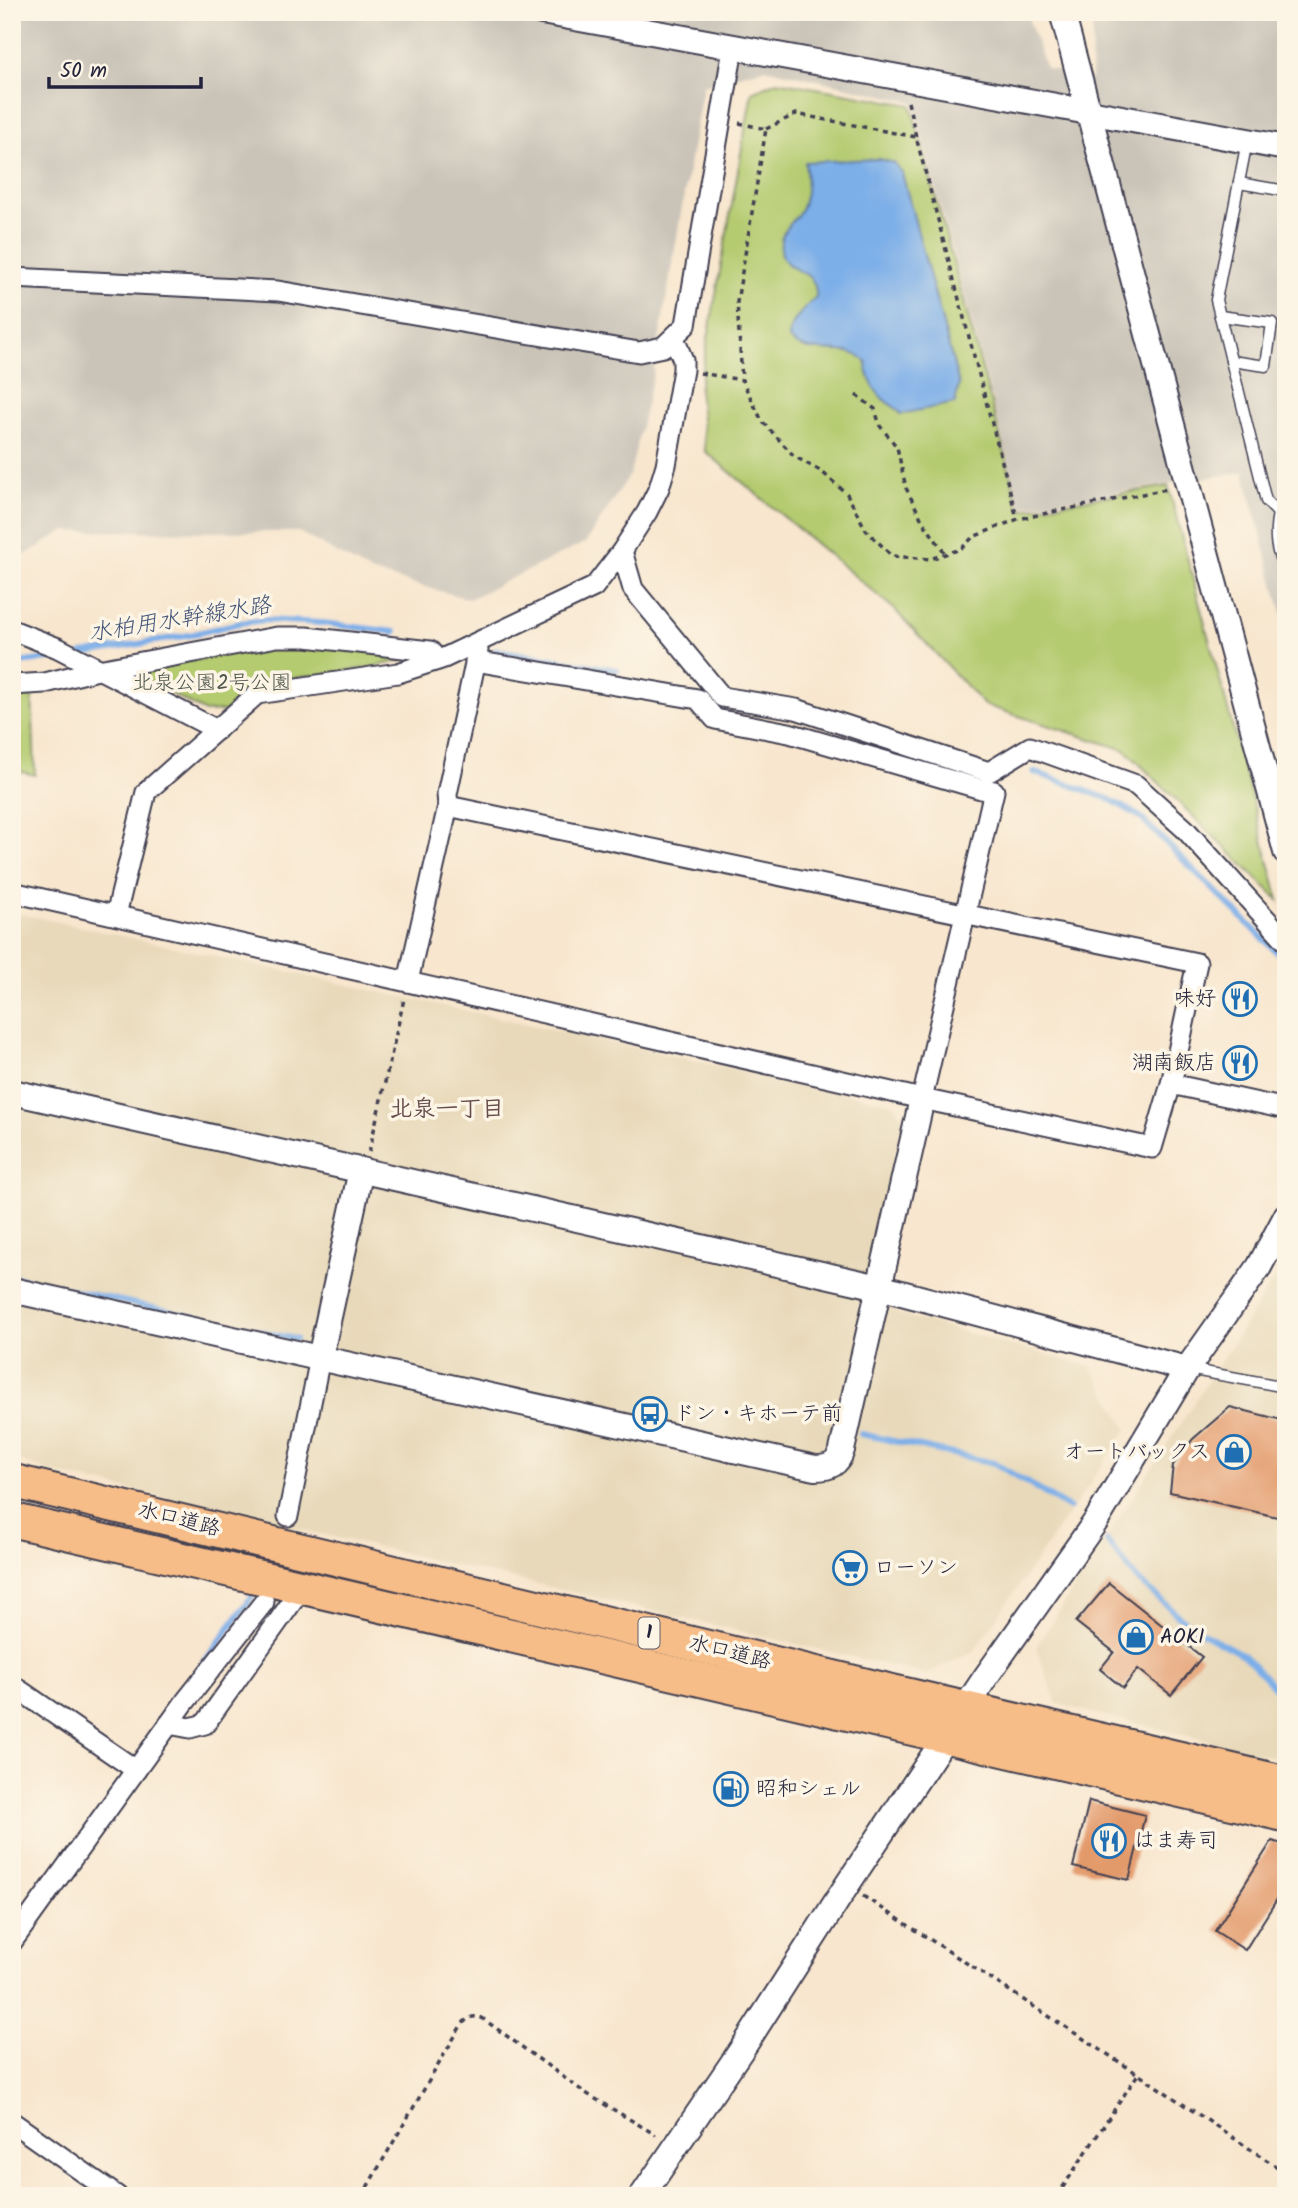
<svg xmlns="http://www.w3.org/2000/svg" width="1298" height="2208" font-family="Kalam,'Klee One',sans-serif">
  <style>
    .built { fill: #e8d9ba }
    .industrial { fill: #c9c3b8 }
    .green { fill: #b4cb70; stroke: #6b7656; stroke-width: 2 }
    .water { fill: #7caee8; stroke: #4f6892; stroke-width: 2 }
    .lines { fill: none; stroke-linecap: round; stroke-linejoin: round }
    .stream { stroke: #7caee8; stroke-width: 6 }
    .building { fill: #e39a6b }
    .service-casing { stroke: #423f51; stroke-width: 13 }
    .minor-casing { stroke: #423f51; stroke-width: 23 }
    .tertiary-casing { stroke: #423f51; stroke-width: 28 }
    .trunk-casing { stroke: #423f51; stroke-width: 37 }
    .path { stroke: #423f51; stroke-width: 3.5; stroke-dasharray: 5 5; stroke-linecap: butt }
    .service { stroke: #fff; stroke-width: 10 }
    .minor { stroke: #fff; stroke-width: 19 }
    .tertiary { stroke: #fff; stroke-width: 24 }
    .trunk { stroke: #f7bd88; stroke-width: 33 }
    .labels { text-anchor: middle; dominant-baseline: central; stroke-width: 7; stroke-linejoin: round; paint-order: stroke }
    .shield { fill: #fcf5e5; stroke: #63616e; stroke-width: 2 }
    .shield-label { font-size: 19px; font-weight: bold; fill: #22223b }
    .park-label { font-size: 21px; fill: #4e554b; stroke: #fcf5e5 }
    .poi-label { font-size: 21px; fill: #22223b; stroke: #fcf5e5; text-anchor: start }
    .street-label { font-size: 21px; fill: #22223b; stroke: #fcf5e5 }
    .water-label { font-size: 23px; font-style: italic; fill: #425378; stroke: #fcf5e5 }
    .neighbourhood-label { font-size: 23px; font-weight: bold; fill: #664c4c; stroke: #fcf5e5 }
  </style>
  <rect width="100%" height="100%" fill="#fcf5e5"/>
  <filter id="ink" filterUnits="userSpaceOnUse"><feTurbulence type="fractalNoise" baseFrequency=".0143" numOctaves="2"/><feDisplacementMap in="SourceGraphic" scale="14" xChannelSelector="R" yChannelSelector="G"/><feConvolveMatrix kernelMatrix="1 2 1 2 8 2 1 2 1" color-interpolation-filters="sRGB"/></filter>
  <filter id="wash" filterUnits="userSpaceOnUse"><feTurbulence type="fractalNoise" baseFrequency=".00686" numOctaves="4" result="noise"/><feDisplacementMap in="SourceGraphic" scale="28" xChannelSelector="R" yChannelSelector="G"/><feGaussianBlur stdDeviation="1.57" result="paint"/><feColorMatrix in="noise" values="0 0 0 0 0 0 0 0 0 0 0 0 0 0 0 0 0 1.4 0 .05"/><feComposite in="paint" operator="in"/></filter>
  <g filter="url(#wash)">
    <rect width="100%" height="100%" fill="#f8e6ce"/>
    <g class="built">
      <path d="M 12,912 L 895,1104 L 902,1118 L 873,1259 L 898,1314 L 1091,1367 L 1127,1429 L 974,1651 L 926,1674 L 48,1471 L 12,1458 Z"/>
      <path d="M 1286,1261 L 1286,1760 L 1057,1704 L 1036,1647 Z"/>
    </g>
    <path class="industrial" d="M 12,12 L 1026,12 L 1046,68 L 1091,79 L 1093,12 L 1286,12 L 1286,628 L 1244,472 L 1021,507 L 913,102 L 765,68 L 703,85 L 653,375 L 630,474 L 586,542 L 469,599 L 371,572 L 299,532 L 64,531 L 12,563 Z"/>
    <g class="green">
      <path d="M 777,81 L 911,105 L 1020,510 L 1168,486 L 1279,900 L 1125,750 L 984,705 L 893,608 L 705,451 L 699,389 L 752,92 Z"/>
      <path d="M 290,643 L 421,656 L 368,668 L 253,684 L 226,711 L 205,712 L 129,671 Z"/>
      <path d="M 32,690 L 35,775 L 12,770 L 12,692 Z"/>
    </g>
    <path class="water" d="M 879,159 L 894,163 L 902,173 L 959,384 L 955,403 L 901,414 C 896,406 889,405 883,399 C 872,388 867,375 866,361 C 843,341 811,360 789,339 C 788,323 805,308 816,297 C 818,264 784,278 781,249 C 778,229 797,222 803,205 C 808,190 807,177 805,162 Z"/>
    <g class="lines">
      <g class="stream">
        <path d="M 496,650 L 617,670"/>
        <path d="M 82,654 L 190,635 L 239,623 L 265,620 L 322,623 L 395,632"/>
        <path d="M 12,664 L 61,657"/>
        <path d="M 1034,772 L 1109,799 L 1139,816 L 1286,961"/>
        <path d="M 12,1277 L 295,1339"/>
        <path d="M 861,1434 L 994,1463 L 1069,1508"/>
        <path d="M 1107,1541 L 1137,1579 L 1190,1626 L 1243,1655 L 1286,1699"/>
        <path d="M 199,1670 L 258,1588"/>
      </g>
    </g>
    <g id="blocks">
      <g class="building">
        <path d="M 1230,1407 L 1286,1421 L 1286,1519 L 1170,1492 L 1173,1465 L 1193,1439 Z"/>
        <path d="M 1109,1583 L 1202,1657 L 1171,1695 L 1138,1669 L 1123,1688 L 1100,1669 L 1114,1652 L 1076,1622 Z"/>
        <path d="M 1089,1801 L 1145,1815 L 1129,1880 L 1073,1867 Z"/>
        <path d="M 1272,1841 L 1286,1845 L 1286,1900 L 1279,1896 L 1245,1950 L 1215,1931 Z"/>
      </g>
    </g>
  </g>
  <g filter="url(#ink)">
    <use href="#blocks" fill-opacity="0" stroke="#423f51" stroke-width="2"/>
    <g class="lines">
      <g class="service-casing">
        <g id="service">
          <path d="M 1247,141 L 1216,300 L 1266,501 L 1278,513 L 1286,516"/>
          <path d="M 1239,183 L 1286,191"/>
          <path d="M 1220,316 L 1272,323 L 1266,366 L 1231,361"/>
          <path d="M 1278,513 C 1274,533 1274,552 1286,569"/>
          <path d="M 1188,1369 L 1286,1387"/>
        </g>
      </g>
      <g class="minor-casing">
        <g id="minor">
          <path d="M 12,278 L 278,291 L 639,352 L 663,347 L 686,325 L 733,48"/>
          <path d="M 622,551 L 633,589 L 722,697 L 796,709 L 989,772 L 1030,747 L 1136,785 L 1185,829 L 1286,941"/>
          <path d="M 12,630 L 58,648 L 217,730"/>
          <path d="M 475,661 L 698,699 L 715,719 L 789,733 L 981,789 L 994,791 L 922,1099"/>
          <path d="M 12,685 L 45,683 L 98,670 L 277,637 L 306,637 L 430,651 L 438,660"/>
          <path d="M 12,892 L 922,1099 L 1152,1148 L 1171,1084 L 1197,963 L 448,806"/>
          <path d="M 116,915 L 146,792 L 257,694 L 398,673 L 444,658 L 594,587 L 622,551 L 647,512 L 659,488 L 666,465 L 683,370 L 683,360 L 674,338"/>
          <path d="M 408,981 L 448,806 L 447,794 L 478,650"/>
          <path d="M 1171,1084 L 1286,1109"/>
          <path d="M 288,1516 L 320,1358"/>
          <path d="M 12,1685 L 136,1770"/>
          <path d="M 169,1724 L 190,1728 L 205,1724 L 302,1588"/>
          <path d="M 12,1942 L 185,1702 L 264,1602"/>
          <path d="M 12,2122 L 117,2196"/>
        </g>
      </g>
      <g class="tertiary-casing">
        <g id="tertiary">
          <path d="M 542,12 L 1286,148"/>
          <path d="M 1062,12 L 1286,852"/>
          <path d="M 12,1092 L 879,1287 L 1187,1369"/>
          <path d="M 12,1290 L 815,1468 C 830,1468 838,1464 842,1450 L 922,1099"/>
          <path d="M 320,1358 L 361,1170"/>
          <path d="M 642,2196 L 746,2043 L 847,1885 L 985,1678 L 1096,1521 L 1187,1369 L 1259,1267 L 1286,1216"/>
        </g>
      </g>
      <g class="trunk-casing">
        <g id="trunk">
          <path d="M 12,1481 L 890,1691 L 1286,1783"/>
          <path d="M 12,1520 L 1286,1815"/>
        </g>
      </g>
      <g class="path">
        <path d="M 908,102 L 916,137 L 1017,518"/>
        <path d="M 739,123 L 766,129 L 737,302 L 742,380"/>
        <path d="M 766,129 L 796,114 L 916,137"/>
        <path d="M 700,373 L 742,380 L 762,421 L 794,456 L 822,472 L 847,494 L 866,530 L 892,556 L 930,559 L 961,549 L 973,537 L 1018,519 L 1167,489"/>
        <path d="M 856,395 L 875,409 L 880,426 L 897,447 L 906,488 L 923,522 L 945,553"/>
        <path d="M 369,1152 L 404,999"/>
        <path d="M 863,1896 L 1138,2074 L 1286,2173"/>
        <path d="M 362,2196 L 462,2024 C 469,2017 473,2015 482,2018 L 584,2092 L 656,2135"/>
        <path d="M 1057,2196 L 1138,2074"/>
      </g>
      <use href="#service" class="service"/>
      <use href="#minor" class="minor"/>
      <use href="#tertiary" class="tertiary"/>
      <use href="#trunk" class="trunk"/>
    </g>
  </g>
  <defs>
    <g id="restaurant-ring" transform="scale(1.75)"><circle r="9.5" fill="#fcf5e5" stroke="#1f6fb2" stroke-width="1.5"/><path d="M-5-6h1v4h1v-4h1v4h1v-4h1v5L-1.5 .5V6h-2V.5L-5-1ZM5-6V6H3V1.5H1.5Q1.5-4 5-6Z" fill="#1f6fb2"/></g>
    <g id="bus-ring" transform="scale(1.75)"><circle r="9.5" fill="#fcf5e5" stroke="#1f6fb2" stroke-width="1.5"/><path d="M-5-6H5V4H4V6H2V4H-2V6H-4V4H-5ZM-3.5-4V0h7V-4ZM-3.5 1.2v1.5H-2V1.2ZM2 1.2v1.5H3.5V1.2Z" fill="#1f6fb2"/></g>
    <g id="shop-ring" transform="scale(1.75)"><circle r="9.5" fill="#fcf5e5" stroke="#1f6fb2" stroke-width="1.5"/><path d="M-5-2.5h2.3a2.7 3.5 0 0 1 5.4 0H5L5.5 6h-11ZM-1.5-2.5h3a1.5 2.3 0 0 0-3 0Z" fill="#1f6fb2"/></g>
    <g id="supermarket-ring" transform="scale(1.75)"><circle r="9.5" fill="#fcf5e5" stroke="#1f6fb2" stroke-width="1.5"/><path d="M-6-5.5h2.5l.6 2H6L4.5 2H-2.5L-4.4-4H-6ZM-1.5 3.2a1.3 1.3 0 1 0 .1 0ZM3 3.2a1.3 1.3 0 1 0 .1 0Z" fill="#1f6fb2"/></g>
    <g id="fuel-ring" transform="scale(1.75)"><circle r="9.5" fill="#fcf5e5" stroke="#1f6fb2" stroke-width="1.5"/><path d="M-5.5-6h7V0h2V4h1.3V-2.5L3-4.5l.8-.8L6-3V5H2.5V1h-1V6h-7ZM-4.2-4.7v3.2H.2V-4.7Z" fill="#1f6fb2"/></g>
  </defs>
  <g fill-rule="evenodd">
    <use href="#restaurant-ring" x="1240" y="999"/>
    <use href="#restaurant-ring" x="1240" y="1063"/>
    <use href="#bus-ring" x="650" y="1414"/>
    <use href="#shop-ring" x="1234" y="1452"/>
    <use href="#supermarket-ring" x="850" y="1568"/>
    <use href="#shop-ring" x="1136" y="1637"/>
    <use href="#fuel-ring" x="731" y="1789"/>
    <use href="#restaurant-ring" x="1109" y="1841"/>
  </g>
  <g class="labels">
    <rect class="shield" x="638.5" y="1617.5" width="21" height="31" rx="5"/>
    <g class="shield-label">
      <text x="649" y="1633">1</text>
    </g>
    <g class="park-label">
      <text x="212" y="683">北泉公園2号公園</text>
    </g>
    <g class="poi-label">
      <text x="1216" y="999" text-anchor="end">味好</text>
      <text x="1216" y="1063" text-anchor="end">湖南飯店</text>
      <text x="674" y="1414">ドン・キホーテ前</text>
      <text x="1210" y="1452" text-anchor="end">オートバックス</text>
      <text x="874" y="1568">ローソン</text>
      <text x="1160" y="1637">AOKI</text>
      <text x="756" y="1789">昭和シェル</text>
      <text x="1134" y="1841">はま寿司</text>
    </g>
    <g class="street-label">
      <text transform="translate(179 1520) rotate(14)">水口道路</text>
      <text transform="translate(730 1653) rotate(14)">水口道路</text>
    </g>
    <g class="water-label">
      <text transform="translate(180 620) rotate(-9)">水柏用水幹線水路</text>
    </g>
    <g class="neighbourhood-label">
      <text x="447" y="1110">北泉一丁目</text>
    </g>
  </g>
  <rect width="1298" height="2208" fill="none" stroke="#fcf5e5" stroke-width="42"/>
  <path d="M49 77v10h152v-10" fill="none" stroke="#22223b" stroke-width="3.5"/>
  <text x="60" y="77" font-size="21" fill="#22223b" stroke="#fcf5e5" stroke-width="5" paint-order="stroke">50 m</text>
</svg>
